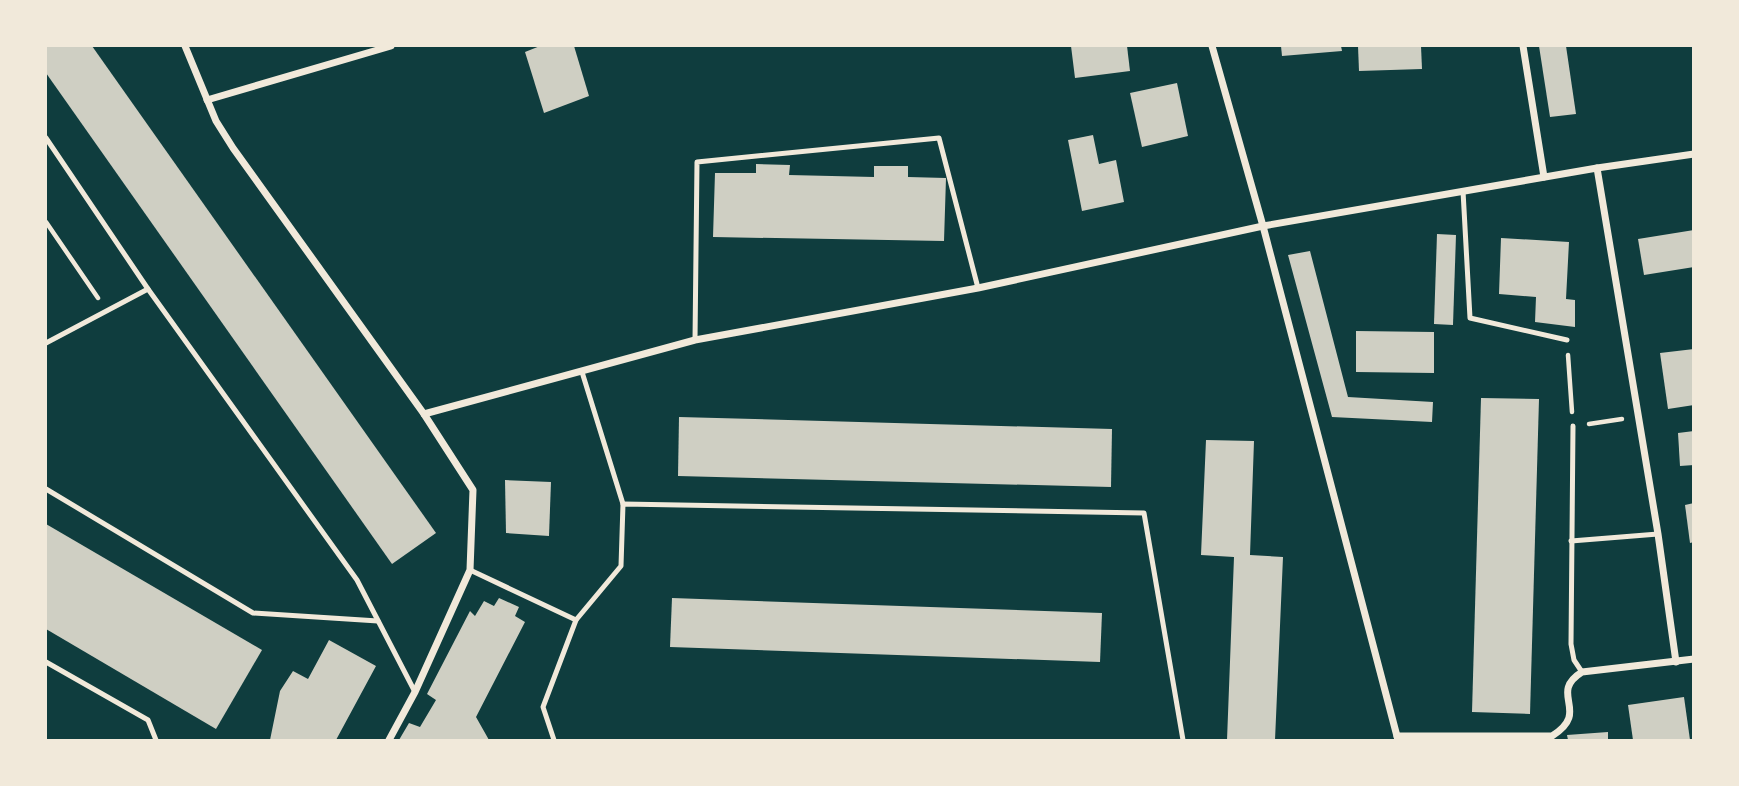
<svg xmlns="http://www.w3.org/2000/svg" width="1739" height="786" font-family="'DejaVu Sans',sans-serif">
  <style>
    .building { fill: #cfcfc3 }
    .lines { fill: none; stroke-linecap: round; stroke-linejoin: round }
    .path { stroke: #f1e9da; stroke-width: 4.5 }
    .service { stroke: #f1e9da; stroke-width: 5 }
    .minor { stroke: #f1e9da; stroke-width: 7 }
  </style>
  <rect width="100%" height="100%" fill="#0f3d3e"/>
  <g class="building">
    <path d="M 46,46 L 92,46 L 436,533 L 392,564 L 46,73 Z"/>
    <path d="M 540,46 L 574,46 L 589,96 L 544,113 L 525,52 Z"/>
    <path d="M 1071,46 L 1127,46 L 1130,71 L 1075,78 Z"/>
    <path d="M 1281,46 L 1341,46 L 1342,51 L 1282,56 Z"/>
    <path d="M 1358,46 L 1421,46 L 1422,69 L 1359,71 Z"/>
    <path d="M 1539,46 L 1566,46 L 1576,114 L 1550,117 Z"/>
    <path d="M 1177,83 L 1188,136 L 1142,147 L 1130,93 Z"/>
    <path d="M 1093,135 L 1099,164 L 1116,160 L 1124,202 L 1082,211 L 1068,140 Z"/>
    <path d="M 756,164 L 790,165 L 789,175 L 874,177 L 874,166 L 908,166 L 908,177 L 946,178 L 944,241 L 713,237 L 715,173 L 756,173 Z"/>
    <path d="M 1694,230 L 1694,267 L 1644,275 L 1638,239 Z"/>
    <path d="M 1437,234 L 1456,235 L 1453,325 L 1434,324 Z"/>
    <path d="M 1501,238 L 1569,242 L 1566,299 L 1575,300 L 1575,327 L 1535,322 L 1536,297 L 1499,294 Z"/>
    <path d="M 1310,251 L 1348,397 L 1433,402 L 1432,422 L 1332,417 L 1288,255 Z"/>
    <path d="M 1356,331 L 1434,332 L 1434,373 L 1356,372 Z"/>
    <path d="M 1694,349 L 1694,405 L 1668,409 L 1660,353 Z"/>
    <path d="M 1481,398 L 1539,399 L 1530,714 L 1472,712 Z"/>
    <path d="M 679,417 L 1112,429 L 1111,487 L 678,476 Z"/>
    <path d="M 1694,431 L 1694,465 L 1680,466 L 1678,433 Z"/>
    <path d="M 1206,440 L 1254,441 L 1250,555 L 1283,557 L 1275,740 L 1227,740 L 1234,557 L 1201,555 Z"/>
    <path d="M 505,480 L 551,482 L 549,536 L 506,533 Z"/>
    <path d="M 1694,503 L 1694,542 L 1690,543 L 1685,505 Z"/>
    <path d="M 46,524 L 262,650 L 216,729 L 46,629 Z"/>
    <path d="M 499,598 L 519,607 L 515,616 L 525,622 L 476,717 L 489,740 L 399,740 L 409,723 L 420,727 L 436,700 L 427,694 L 470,611 L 475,616 L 484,601 L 494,606 Z"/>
    <path d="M 672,598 L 1102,613 L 1100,662 L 670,647 Z"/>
    <path d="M 329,640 L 376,666 L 336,740 L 270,740 L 280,691 L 293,671 L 308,679 Z"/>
    <path d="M 1684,697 L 1690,740 L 1633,740 L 1628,705 Z"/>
    <path d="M 1608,732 L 1608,740 L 1568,740 L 1567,735 Z"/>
  </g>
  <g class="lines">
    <g class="path">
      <path d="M 46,222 L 98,298"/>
      <path d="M 1568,355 L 1572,412"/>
      <path d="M 1589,424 L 1622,419"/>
    </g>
    <g class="service">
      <path d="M 46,138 L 148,289 L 357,580 L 415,692"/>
      <path d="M 1463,191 L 1470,318 L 1567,340"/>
      <path d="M 695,340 L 697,162 L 939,138 L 978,288"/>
      <path d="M 46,343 L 148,289"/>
      <path d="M 582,372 L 623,504"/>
      <path d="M 1573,426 L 1571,644 L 1574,660 L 1582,672"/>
      <path d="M 46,489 L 253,613 L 378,621"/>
      <path d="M 1571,541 L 1658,534"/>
      <path d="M 470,570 L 576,620 L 621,566 L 623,504 L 1144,513 L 1183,740"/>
      <path d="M 46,662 L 148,720 L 156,740"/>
      <path d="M 554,740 L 543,707 L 576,620"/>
    </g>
    <g class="minor">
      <path d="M 185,46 L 216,121 L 233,148 L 424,414 L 473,490 L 470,570 L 415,692 L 389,740"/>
      <path d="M 1212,46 L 1263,226 L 1398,740"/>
      <path d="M 1523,46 L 1544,177"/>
      <path d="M 207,100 L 391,46"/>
      <path d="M 1597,168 L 1658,534 L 1676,662"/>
      <path d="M 424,414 L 695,340 L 978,288 L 1263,226 L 1597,168 L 1694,154"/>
      <path d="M 1397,736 L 1552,736 C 1592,711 1547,694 1582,672 L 1694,659"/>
    </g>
  </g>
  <rect width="1739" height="786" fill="none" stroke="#f1e9da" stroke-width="94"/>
</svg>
